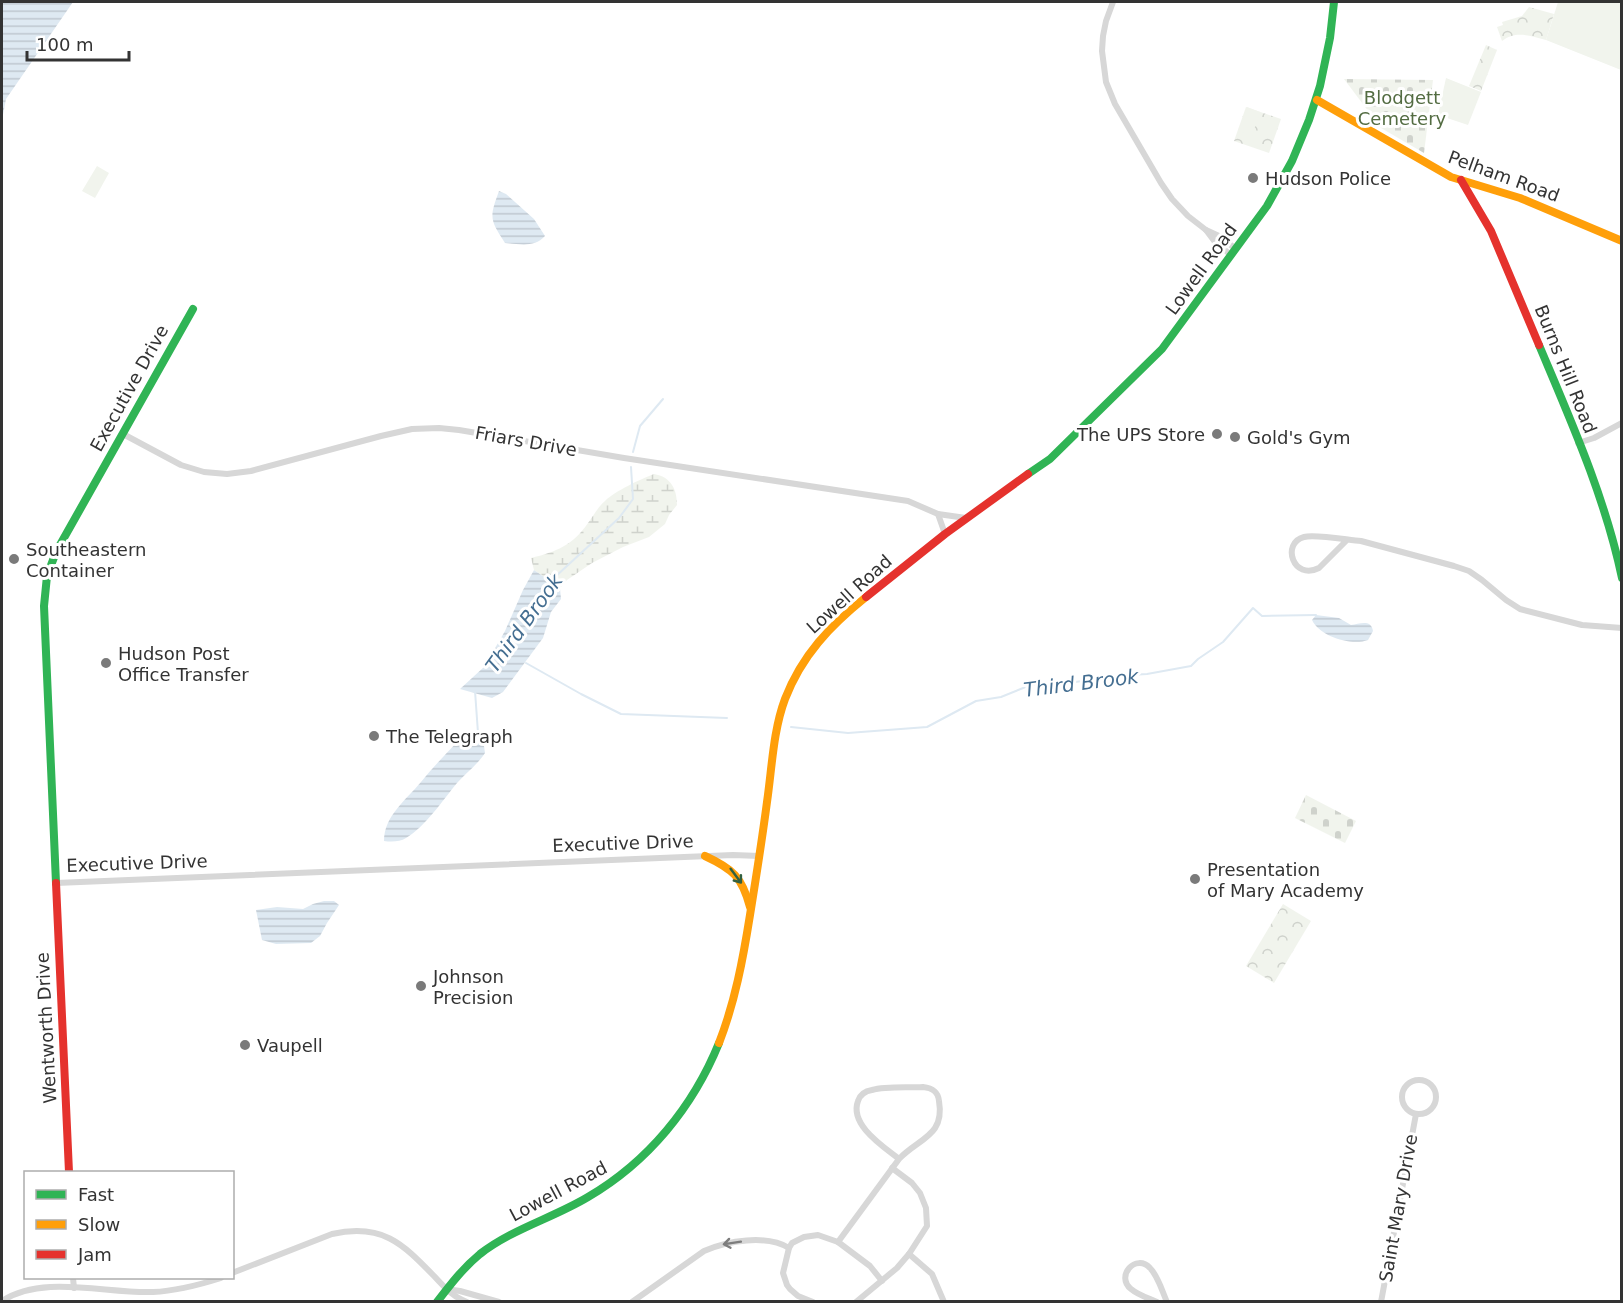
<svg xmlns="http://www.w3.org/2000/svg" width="1623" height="1303" font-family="'DejaVu Sans',sans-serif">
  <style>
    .wetland { fill: url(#wetland-marsh) }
    .cemetery { fill: url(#cemetery-stones) }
    .park { fill: url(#park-crowns) }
    .pitch { fill: #f1f4ed }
    .water { fill: url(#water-rules) }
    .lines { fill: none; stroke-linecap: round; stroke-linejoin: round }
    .stream { stroke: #dee9f2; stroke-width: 2 }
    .street { stroke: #d7d7d7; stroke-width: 6 }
    .fast { stroke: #30b455; stroke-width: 8 }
    .slow { stroke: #ff9f0a; stroke-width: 8 }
    .jam { stroke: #e5322d; stroke-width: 8 }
    .oneway { stroke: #32603f }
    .oneway2 { stroke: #7d7d7d }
    .poi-dot { fill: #7a7a7a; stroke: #fff; stroke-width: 2 }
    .labels { text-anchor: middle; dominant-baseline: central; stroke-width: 6; stroke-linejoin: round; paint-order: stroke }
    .park-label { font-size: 18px; fill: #536c42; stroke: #fff }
    .street-label { font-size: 18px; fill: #333; stroke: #fff }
    .poi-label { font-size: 18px; fill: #333; stroke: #fff; text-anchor: start }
    .water-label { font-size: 20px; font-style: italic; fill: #446e91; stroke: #fff }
  </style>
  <defs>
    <pattern id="wetland-marsh" width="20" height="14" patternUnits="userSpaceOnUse" patternTransform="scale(1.5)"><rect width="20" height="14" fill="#f1f4ed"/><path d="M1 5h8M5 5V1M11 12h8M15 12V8" fill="none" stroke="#cfd2cc"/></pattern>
    <pattern id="cemetery-stones" width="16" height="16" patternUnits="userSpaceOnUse" patternTransform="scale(1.5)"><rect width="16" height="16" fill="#f1f4ed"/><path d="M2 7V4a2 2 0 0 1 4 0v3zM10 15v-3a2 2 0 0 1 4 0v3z" fill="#cfd2cc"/></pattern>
    <pattern id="park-crowns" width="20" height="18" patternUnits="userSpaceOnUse" patternTransform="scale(1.5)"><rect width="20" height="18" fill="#f1f4ed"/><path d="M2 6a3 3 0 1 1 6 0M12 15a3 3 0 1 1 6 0" fill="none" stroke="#cfd2cc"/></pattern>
    <pattern id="water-rules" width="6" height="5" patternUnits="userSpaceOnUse" patternTransform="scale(1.5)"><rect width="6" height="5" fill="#dee9f2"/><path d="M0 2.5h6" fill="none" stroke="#bfc8d0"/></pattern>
  </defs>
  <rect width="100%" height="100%" fill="#fff"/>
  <path class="wetland" d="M 654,474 C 671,477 677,489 677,505 L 669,515 L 665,524 L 649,537 L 623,547 L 592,563 L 567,580 L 560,588 L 534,570 L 531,558 C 556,552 573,545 588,523 C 594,515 598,507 605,501 C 615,491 641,479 654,474 Z"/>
  <g class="cemetery">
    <path d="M 1344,79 L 1433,80 L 1424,153 L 1381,128 Z"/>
    <path d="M 1306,795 L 1356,821 L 1345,843 L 1295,818 Z"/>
  </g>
  <g class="park">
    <path d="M 1529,7 L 1554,14 L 1546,40 C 1530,36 1516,30 1502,41 L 1497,27 L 1503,25 L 1502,22 L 1522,16 Z"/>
    <path d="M 1486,45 L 1497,50 L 1481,91 L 1469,86 Z"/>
    <path d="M 1246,107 L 1281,119 L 1269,153 L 1234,141 Z"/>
    <path d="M 1283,904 L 1311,921 L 1274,983 L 1246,966 Z"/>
  </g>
  <g class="pitch">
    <path d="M 1558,2 L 1621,2 L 1621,70 L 1546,40 Z"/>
    <path d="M 1446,78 L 1481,92 L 1468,125 L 1438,115 Z"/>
    <path d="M 1247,107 L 1260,112 L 1252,136 L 1238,131 Z"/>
    <path d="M 97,166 L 109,173 L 95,198 L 82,191 Z"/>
  </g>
  <g class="water">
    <path d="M 2,2 L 73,2 L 6,99 L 2,120 Z"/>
    <path d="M 499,191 L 506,194 L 534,219 L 545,236 C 534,248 520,244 505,243 C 490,220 489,218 499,191 Z"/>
    <path d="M 534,570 L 560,588 L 561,599 L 551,612 L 543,638 L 503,692 L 492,698 L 460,689 L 484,667 L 505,631 L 523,590 Z"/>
    <path d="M 1316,615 L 1339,618 L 1351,625 C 1360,624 1371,619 1373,631 L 1368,640 C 1352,646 1320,637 1312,620 Z"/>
    <path d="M 478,733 L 484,746 L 485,753 C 477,765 466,773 457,783 C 443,800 425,827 406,838 C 400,842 391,842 384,841 C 384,816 406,800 421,782 C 433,767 446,754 459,740 L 471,737 Z"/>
    <path d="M 324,901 L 334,901 L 339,905 L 327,923 L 320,936 L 311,943 L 276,944 L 262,940 L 256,910 L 277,907 L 303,909 L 313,904 Z"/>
  </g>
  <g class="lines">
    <g class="stream">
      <path d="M 633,452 L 640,426 L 663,399"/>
      <path d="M 551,584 L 555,577 L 619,518 L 633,499 L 631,467"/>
      <path d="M 526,663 L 581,694 L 621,714 L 727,718"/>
      <path d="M 475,691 L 478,733"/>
      <path d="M 791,727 L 848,733 L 927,727 L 976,701 L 1001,697 L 1028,686 L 1045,683 L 1067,683 L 1130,675 L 1147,674 L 1191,666 L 1198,659 L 1223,642 L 1253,608 L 1262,616 L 1316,615"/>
    </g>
    <g class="street">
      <path d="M 1113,2 L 1106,21 L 1103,36 L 1102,51 L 1106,82 L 1115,104 L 1161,183 L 1172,199 L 1188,216 L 1206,230 L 1215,242 L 1231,255"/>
      <path d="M 1206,230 L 1219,236 L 1236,249"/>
      <path d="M 123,434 L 181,465 L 204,472 L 227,474 L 251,471 L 381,436 L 412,429 L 439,428 L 459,430 L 624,458 L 908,501 L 938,514 L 966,518"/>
      <path d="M 1578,443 L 1594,438 L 1622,423"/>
      <path d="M 938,514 L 945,534"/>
      <path d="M 1347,540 L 1319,568 C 1293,581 1281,543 1304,537 C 1315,534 1348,540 1361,541 L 1454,566 L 1469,571 L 1482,580 L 1506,600 L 1520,609 L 1582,625 L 1622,628"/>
      <path d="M 56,883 L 733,855 L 760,856"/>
      <circle cx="1419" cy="1097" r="17"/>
      <path d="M 838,1242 L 899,1159 C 919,1138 945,1136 939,1101 C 938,1091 932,1088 923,1087 C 907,1088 886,1086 872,1090 C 865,1091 860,1095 858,1101 C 849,1125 884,1147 899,1159"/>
      <path d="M 909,1254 L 932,1274 L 944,1302"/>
      <path d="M 232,1273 L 332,1234 C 382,1223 402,1243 434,1276 C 444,1287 453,1297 467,1302"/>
      <path d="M 73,1278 L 74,1288"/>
      <path d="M 446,1289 L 460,1291 L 499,1302"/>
      <path d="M 2,1301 C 43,1274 106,1294 153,1292 C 176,1291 199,1285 221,1278"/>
      <path d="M 632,1302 L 704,1251 C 727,1241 766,1234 789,1248"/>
      <path d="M 813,1302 L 798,1296 L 790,1289 L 787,1285 L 783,1273 L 789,1248 L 792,1243 L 804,1237 L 818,1235 L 838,1242 L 870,1266 L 882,1281"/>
      <path d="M 856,1302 L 897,1268 L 909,1254 L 927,1226 L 926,1208 L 920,1193 L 912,1183 L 892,1168"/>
      <path d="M 1157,1302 C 1148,1298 1138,1295 1131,1289 C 1115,1276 1136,1253 1150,1268 C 1158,1276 1162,1291 1167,1302"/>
      <path d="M 1381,1302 L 1416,1114"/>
    </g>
    <g class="fast">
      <path d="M 1539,345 C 1571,421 1605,497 1622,578"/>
      <path d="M 1028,474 L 1050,459 L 1162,349 L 1267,206 L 1292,161 L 1309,120 L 1320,86 L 1330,38 L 1334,2"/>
      <path d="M 56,883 L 44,606 L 47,576 L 56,552 L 193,309"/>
      <path d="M 437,1302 C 450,1285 463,1268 480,1254 C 512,1229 553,1218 588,1197 C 648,1162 693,1107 719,1043"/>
    </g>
    <g class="slow">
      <path d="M 1317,100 L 1451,177 L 1520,198 L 1622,241"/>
      <path d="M 705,856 C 733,869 742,877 750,907"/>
      <path d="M 719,1043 C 735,1002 743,959 750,915 C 756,878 762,840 767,802 C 772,768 773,731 785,699 C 802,655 830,626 866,597"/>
    </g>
    <g class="jam">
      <path d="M 1461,180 L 1491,231 L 1539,345"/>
      <path d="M 866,597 L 945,534 L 1028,474"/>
      <path d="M 56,883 L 69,1172"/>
    </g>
  </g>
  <defs><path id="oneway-shaft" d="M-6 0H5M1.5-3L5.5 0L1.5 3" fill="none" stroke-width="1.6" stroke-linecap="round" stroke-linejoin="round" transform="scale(1.5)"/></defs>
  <use class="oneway" href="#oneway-shaft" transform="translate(736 876) rotate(53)"/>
  <use class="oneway2" href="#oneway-shaft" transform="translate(732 1243) rotate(171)"/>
  <g class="poi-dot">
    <circle cx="1253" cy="178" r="6"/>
    <circle cx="1217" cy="434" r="6"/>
    <circle cx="1235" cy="437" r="6"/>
    <circle cx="14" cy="559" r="6"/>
    <circle cx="106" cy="663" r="6"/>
    <circle cx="374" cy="736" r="6"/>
    <circle cx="1195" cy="879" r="6"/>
    <circle cx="421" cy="986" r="6"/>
    <circle cx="245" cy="1045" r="6"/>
  </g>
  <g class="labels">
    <g class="park-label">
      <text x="1402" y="97">Blodgett<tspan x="1402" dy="21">Cemetery</tspan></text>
    </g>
    <g class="street-label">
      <text transform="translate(1504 176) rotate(20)">Pelham Road</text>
      <text transform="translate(1201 269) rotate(-54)">Lowell Road</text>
      <text transform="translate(1566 369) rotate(68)">Burns Hill Road</text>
      <text transform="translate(129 388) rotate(-61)">Executive Drive</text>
      <text transform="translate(526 441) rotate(10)">Friars Drive</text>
      <text transform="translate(849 594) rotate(-42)">Lowell Road</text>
      <text transform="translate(623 843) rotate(-2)">Executive Drive</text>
      <text transform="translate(137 863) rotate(-2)">Executive Drive</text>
      <text transform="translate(46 1028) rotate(-93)">Wentworth Drive</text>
      <text transform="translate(558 1191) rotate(-28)">Lowell Road</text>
      <text transform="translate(1398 1208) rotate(-80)">Saint Mary Drive</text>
    </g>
    <g class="poi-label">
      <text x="1265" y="178">Hudson Police</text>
      <text x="1205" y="434" text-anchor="end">The UPS Store</text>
      <text x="1247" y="437">Gold's Gym</text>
      <text x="26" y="549">Southeastern<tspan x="26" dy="21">Container</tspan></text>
      <text x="118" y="653">Hudson Post<tspan x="118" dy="21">Office Transfer</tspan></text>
      <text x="386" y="736">The Telegraph</text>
      <text x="1207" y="869">Presentation<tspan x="1207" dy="21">of Mary Academy</tspan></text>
      <text x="433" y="976">Johnson<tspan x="433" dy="21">Precision</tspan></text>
      <text x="257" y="1045">Vaupell</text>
    </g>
    <g class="water-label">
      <text transform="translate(524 623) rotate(-54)">Third Brook</text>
      <text transform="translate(1081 683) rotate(-7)">Third Brook</text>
    </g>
  </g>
  <rect width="1623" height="1303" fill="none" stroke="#333333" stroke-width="6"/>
  <rect x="24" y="1171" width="210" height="108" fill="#ffffff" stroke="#adadad" stroke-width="1.5"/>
  <rect x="36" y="1190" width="30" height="9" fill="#30b455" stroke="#adadad" stroke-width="1.5"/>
  <text x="78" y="1201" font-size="18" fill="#333333">Fast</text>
  <rect x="36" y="1220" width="30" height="9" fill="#ff9f0a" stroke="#adadad" stroke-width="1.5"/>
  <text x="78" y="1231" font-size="18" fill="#333333">Slow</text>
  <rect x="36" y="1250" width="30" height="9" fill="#e5322d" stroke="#adadad" stroke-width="1.5"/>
  <text x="78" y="1261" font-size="18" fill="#333333">Jam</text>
  <path d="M27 51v9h102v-9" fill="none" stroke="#333333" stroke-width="3"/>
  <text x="36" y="51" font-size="18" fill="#333333" stroke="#ffffff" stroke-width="4.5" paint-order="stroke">100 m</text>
</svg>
